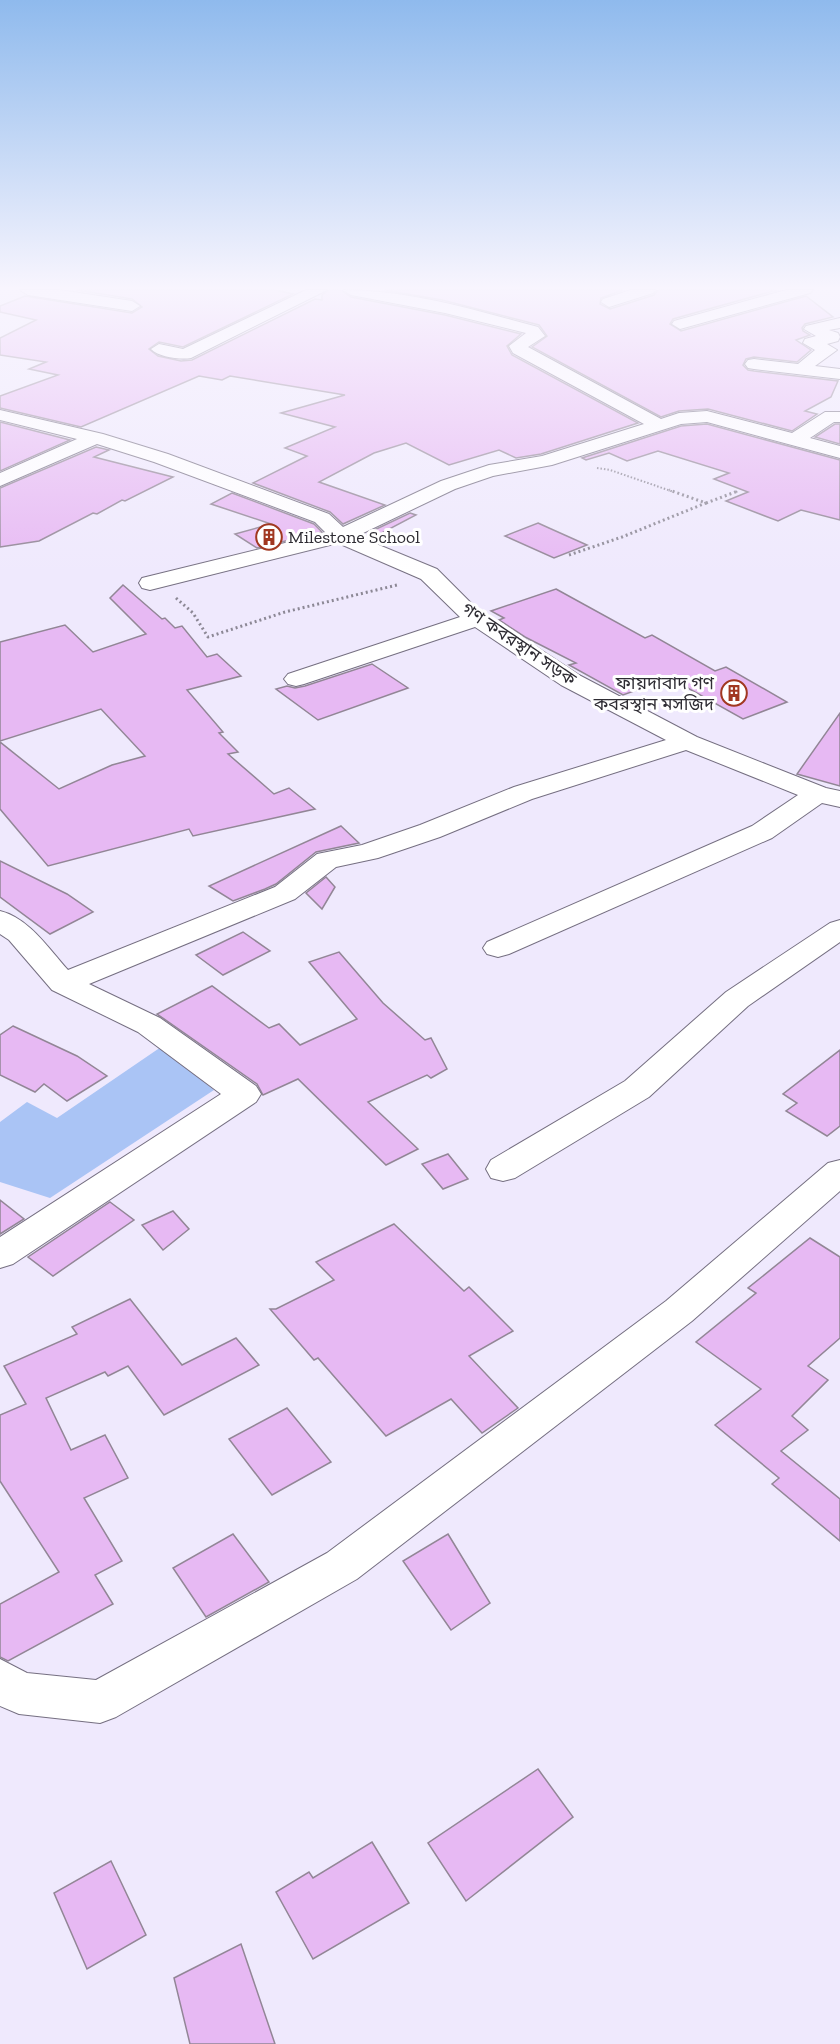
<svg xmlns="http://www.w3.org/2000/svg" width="840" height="2044" font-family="'Zilla Slab','Noto Sans Bengali',serif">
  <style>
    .water { fill: #aac4f5 }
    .building { fill: #e7b9f3; stroke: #928696; stroke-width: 1.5 }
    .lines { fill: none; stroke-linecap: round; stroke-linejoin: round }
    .street-casing { stroke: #756f81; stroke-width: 2 }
    .path-far1 { stroke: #8c8895; stroke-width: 2; stroke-dasharray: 1.5 2; stroke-linecap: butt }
    .path { stroke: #8c8895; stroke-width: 3; stroke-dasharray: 2 3; stroke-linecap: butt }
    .street { fill: #fff; fill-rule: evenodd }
    .labels { text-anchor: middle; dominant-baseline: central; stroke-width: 6; stroke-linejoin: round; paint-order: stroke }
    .far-poi-label { font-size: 18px; fill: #2e2c33; stroke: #fff; text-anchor: start }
    .far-street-label { font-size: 18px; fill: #2e2c33; stroke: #fff }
  </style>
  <rect width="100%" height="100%" fill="#efe9fd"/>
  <path class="water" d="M 161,1047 L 214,1090 L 50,1198 L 0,1182 L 0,1122 L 27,1102 L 57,1118 Z"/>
  <g class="building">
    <path d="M 77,290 L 276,290 L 293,294 L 183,347 L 159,342 L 149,349 L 158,356 L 181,361 L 192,360 L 315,299 L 322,300 L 322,295 L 329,290 L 341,290 L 351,297 L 445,315 L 521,334 L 507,346 L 512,355 L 638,423 L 541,454 L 516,458 L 499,450 L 449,465 L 406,443 L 374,453 L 319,482 L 385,505 L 343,524 L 330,512 L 253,483 L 307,456 L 285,448 L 335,427 L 281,413 L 345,395 L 230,376 L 222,380 L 199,376 L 81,427 L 0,408 L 0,396 L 58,375 L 29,369 L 46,362 L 0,355 L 0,338 L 36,320 L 0,312 L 0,306 L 25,296 L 132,313 L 142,307 L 132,299 Z"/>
    <path d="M 384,290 L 623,290 L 601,298 L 600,304 L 610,309 L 654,295 L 658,290 L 777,290 L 673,319 L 670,324 L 681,331 L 806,296 L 833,317 L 805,324 L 802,328 L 803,331 L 810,335 L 796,340 L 811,350 L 797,362 L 754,357 L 746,359 L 743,365 L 748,370 L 754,371 L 838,381 L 831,397 L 805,411 L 817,414 L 792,431 L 708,409 L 679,411 L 661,417 L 532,347 L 547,336 L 539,325 L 442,300 Z"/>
    <path d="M 0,422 L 70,440 L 0,471 Z"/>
    <path d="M 707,424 L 840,460 L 840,520 L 801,510 L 778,521 L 726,501 L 748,492 L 714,479 L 729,473 L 658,451 L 627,461 L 609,453 L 586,460 L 582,458 L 681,426 Z"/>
    <path d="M 835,424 L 840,424 L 840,444 L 815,437 Z"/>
    <path d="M 96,447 L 109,450 L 94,457 L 173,477 L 125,501 L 122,500 L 97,514 L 93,513 L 39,541 L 0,547 L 0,488 Z"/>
    <path d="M 232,493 L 314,524 L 322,532 L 257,548 L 235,534 L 271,524 L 211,504 Z"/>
    <path d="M 410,513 L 416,515 L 378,535 L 370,532 Z"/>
    <path d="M 538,523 L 549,528 L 587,545 L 554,558 L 505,536 Z"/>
    <path d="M 123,585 L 162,619 L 165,618 L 175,628 L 182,626 L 207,657 L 217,654 L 241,676 L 187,690 L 223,732 L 219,733 L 238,752 L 228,754 L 274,794 L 289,788 L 315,809 L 193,836 L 189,829 L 48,866 L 0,809 L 0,742 L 59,789 L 112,765 L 145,756 L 101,709 L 0,741 L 0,642 L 65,625 L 93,652 L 146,634 L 110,598 Z"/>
    <path d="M 556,589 L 645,638 L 652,635 L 715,671 L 726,667 L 787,702 L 743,719 L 670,678 L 623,695 L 569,665 L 576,663 L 525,637 L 499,620 L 504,618 L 491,611 Z"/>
    <path d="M 372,664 L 408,688 L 318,720 L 276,689 L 287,686 L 295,688 L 305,686 Z"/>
    <path d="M 840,713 L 840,786 L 797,774 Z"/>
    <path d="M 341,826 L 359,843 L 316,852 L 276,884 L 265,889 L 233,901 L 209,886 Z"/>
    <path d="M 0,861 L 67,894 L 93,912 L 50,934 L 0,897 Z"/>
    <path d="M 326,877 L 335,887 L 322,909 L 306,893 Z"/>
    <path d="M 243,932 L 270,951 L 223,975 L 196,955 Z"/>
    <path d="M 339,952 L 383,1003 L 425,1040 L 431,1038 L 447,1069 L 431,1078 L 427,1075 L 368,1102 L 418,1149 L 386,1165 L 298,1079 L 263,1095 L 257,1084 L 157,1014 L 212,986 L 269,1028 L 279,1024 L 300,1045 L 357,1019 L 309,962 Z"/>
    <path d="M 13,1026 L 77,1056 L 107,1076 L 67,1101 L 44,1084 L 35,1092 L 0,1075 L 0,1035 Z"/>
    <path d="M 840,1050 L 840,1126 L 827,1136 L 786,1111 L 797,1103 L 783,1094 Z"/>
    <path d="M 448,1154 L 468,1179 L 443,1189 L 422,1164 Z"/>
    <path d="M 0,1200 L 24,1219 L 0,1234 Z"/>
    <path d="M 110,1202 L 134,1220 L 53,1276 L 28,1257 Z"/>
    <path d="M 173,1211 L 189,1229 L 163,1250 L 142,1225 Z"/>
    <path d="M 394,1224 L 464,1291 L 469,1287 L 513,1331 L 469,1356 L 518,1408 L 482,1433 L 451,1399 L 386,1436 L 318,1358 L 314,1360 L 270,1309 L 276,1309 L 334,1280 L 316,1262 Z"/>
    <path d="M 810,1238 L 840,1257 L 840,1338 L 808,1366 L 828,1380 L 792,1416 L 808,1430 L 781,1451 L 840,1499 L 840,1541 L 772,1484 L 779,1478 L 715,1425 L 761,1389 L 696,1342 L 756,1293 L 748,1288 Z"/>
    <path d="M 130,1299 L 182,1365 L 236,1338 L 259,1365 L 164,1415 L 128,1366 L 108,1376 L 105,1372 L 46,1398 L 71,1450 L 105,1435 L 128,1478 L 84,1498 L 122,1561 L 95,1575 L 113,1604 L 8,1661 L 0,1657 L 0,1604 L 59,1572 L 0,1481 L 0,1415 L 26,1404 L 4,1366 L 77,1334 L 72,1327 Z"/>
    <path d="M 287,1408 L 331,1462 L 272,1495 L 229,1439 Z"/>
    <path d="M 233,1534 L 269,1582 L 206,1617 L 173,1568 Z"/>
    <path d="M 448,1534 L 490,1603 L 451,1630 L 403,1561 Z"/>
    <path d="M 538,1769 L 573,1817 L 466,1901 L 428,1843 Z"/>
    <path d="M 372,1842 L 409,1903 L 313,1959 L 276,1892 L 309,1872 L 313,1878 Z"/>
    <path d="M 111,1861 L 146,1935 L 87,1969 L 54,1893 Z"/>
    <path d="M 241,1944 L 275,2044 L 190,2044 L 174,1978 Z"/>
  </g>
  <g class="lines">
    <g class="street-casing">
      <g id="street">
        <path d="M 20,290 L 60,290 L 132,301 L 140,306 L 132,311 L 28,295 Z"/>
        <path d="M 306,290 L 327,290 L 191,358 C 181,360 158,357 151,349 L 159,344 L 183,349 Z"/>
        <path d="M 343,290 C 410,290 474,310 538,327 L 545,336 L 528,347 L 661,419 L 679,413 L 707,411 L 792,433 L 825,412 L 840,412 L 840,422 L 834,422 L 810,438 L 840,446 L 840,458 L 707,422 L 681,424 L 552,465 L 493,476 L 455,489 L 357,536 L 437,569 L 474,606 L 579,675 L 697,737 L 826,788 L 840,791 L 840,807 L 822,803 L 772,838 L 509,954 L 498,957 L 487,954 L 483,948 L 487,942 L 752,826 L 798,795 L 686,750 L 532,799 L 440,837 L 378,858 L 336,867 L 295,899 L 89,984 L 160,1018 L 256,1086 L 261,1094 L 256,1102 L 13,1264 L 0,1268 L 0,1237 L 221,1094 L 138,1032 L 52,990 L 9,940 L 0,934 L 0,911 C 29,918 49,949 68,970 L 275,887 L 317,854 L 362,845 L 420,825 L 514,787 L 666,740 L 561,685 L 475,627 L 304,684 L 296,686 L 288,684 L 284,679 L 288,674 L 460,617 L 421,579 L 338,543 L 150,590 L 142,588 L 139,583 L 142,578 L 326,533 L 315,522 L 154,462 L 97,444 L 0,486 L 0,473 L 77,439 L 0,420 L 0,410 L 103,434 L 168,454 L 329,514 L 343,527 L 441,481 L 489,465 L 542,456 L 644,424 L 513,353 L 509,346 L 526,333 L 445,313 L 351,295 Z"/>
        <path d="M 631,290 L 656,290 L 653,293 L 609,307 L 601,302 L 603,299 Z"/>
        <path d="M 786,290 L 813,290 L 810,293 L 680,329 L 672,324 L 674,321 Z"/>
        <path d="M 840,318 L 840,328 L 829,330 L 838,333 L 840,337 L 838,341 L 827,344 L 837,350 L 815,366 L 840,369 L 840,379 L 754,369 L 748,368 L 745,364 L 748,360 L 754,359 L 798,364 L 815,350 L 803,343 L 805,339 L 816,336 L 804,329 L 806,326 Z"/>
        <path d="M 840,920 L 840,942 L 748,1006 L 649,1097 L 515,1178 L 503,1181 L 491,1178 L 486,1169 L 491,1160 L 625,1081 L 726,992 L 830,923 Z"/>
        <path d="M 840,1160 L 840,1191 L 692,1321 L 357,1579 L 116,1717 L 100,1723 L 19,1714 L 0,1706 L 0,1659 L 27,1673 L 96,1680 L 327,1553 L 666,1301 L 828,1163 Z"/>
      </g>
    </g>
    <g class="path-far1">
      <path d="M 597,468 L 610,470 L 674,492"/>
      <path d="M 736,492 L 738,491"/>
    </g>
    <g class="path">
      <path d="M 706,503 L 738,491"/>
      <path d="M 569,555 L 622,537 L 706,503 L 669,490"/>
      <path d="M 176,598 L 193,613 L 208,637 L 285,612 L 397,585"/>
    </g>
    <use href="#street" class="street"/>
  </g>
  <linearGradient id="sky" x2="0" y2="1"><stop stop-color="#8fbaed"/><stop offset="0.5" stop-color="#f8f5fe"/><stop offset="1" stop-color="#f8f5fe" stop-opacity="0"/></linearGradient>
  <rect width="840" height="576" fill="url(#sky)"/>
  <defs>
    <g id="building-ring" transform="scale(1.35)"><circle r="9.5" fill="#fff" stroke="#a13821" stroke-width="1.5"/><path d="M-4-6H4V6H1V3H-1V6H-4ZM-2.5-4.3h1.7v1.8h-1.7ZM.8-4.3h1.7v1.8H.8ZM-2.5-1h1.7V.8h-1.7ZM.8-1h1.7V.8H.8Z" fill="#a13821"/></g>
  </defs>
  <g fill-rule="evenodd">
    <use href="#building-ring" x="269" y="537"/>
    <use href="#building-ring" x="734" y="693"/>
  </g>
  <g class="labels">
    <g class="far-poi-label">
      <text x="288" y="537">Milestone School</text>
      <text x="714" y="683" text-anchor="end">ফায়দাবাদ গণ<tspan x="714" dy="21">কবরস্থান মসজিদ</tspan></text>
    </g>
    <g class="far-street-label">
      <text transform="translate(519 644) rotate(34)">গণ কবরস্থান সড়ক</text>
    </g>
  </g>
</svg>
